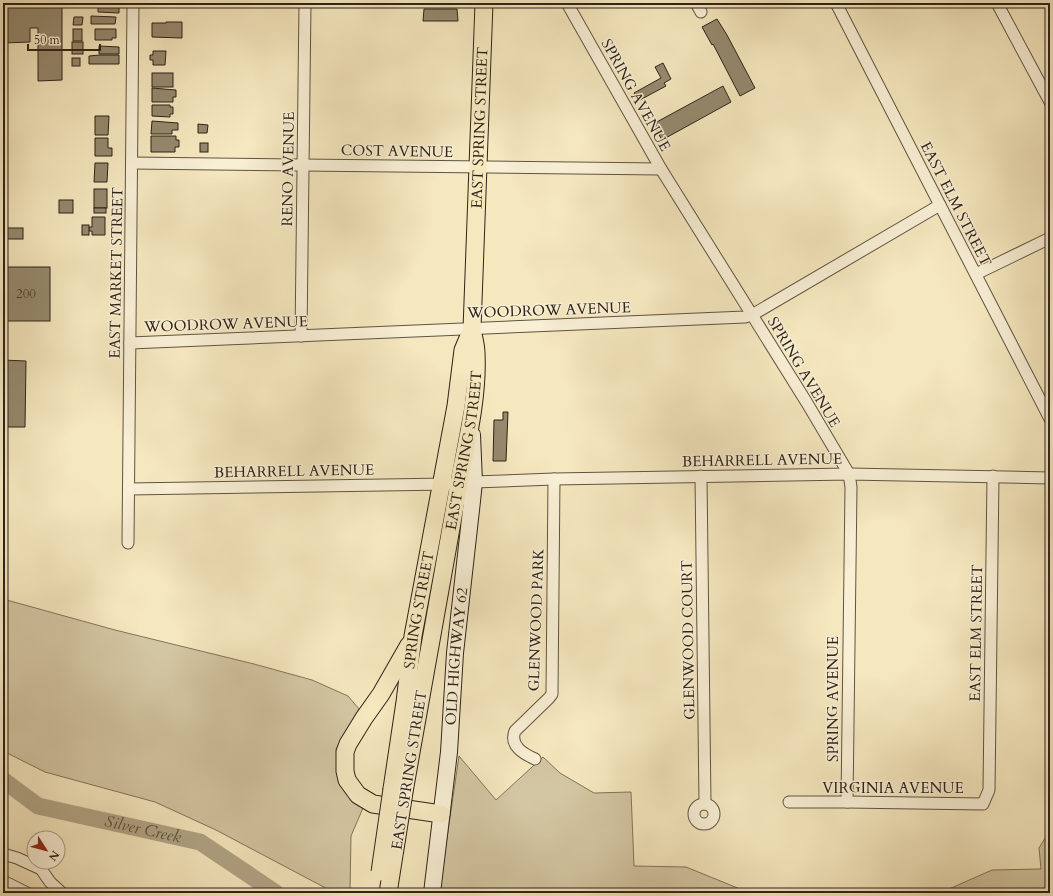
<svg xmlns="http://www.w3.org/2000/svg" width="1053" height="896" font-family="Cardo,serif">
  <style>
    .green { fill: #d3c6a2; stroke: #80745d }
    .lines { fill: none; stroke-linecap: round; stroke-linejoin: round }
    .river { stroke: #b1a486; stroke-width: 17 }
    .building { fill: #95896e; stroke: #2d2318 }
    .street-casing { stroke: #5f5442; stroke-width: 13 }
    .secondary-casing { stroke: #2d2318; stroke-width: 18 }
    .primary-casing { stroke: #2d2318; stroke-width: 19 }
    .street { stroke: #f8efd5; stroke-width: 11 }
    .secondary { stroke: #f8efd5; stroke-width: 16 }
    .primary { stroke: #f5e7be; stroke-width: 17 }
    .primary-bridge-casing { stroke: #2d2318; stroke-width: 19; stroke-linecap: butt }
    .primary-bridge { stroke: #f5e7be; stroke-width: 17 }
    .labels { text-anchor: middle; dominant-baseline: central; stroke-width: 3; stroke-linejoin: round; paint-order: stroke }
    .number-label { font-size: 13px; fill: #473c2e }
    .street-label { font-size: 15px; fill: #2d2318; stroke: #f8efd5 }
    .water-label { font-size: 16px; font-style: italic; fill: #5b503e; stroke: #f8efd5 }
  </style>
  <rect width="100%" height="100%" fill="#f5e7be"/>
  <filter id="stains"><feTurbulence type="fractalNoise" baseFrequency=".005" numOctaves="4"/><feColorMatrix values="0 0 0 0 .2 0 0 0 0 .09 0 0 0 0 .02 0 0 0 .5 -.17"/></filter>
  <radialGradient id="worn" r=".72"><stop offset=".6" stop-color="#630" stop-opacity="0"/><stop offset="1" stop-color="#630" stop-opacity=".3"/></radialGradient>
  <g class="green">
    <path d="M 3,599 L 115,630 L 254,664 L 312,680 L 348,696 L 359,709 L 336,749 L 340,784 L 363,808 L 351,836 L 350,893 L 335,893 L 216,830 L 155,802 L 45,772 L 3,751 Z"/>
    <path d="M 459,756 L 496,800 L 543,757 L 560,773 L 594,793 L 631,792 L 634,866 L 686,867 L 750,893 L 439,893 Z"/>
    <path d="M 1050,830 L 1050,880 L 1048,881 L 1047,893 L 940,893 L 992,870 L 1041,869 L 1039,848 Z"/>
  </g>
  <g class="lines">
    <path class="river" id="s1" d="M 3,780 L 38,806 L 200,842 L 276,893"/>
  </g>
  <g class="building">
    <path d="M 12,3 L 62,3 L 62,80 L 38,81 L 38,28 L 30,28 L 30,42 L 3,43 L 3,4 Z"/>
    <path d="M 98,3 L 119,3 L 119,13 L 98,12 Z"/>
    <rect x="156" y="3" width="15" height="2"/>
    <path d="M 424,9 L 457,9 L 458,21 L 423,21 Z"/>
    <path d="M 91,16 L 116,17 L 115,24 L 91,24 Z"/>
    <path d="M 74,17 L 83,17 L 82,25 L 73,25 Z"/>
    <path d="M 717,19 L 727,35 L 755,88 L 740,96 L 713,44 L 712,45 L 702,27 Z"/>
    <path d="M 166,22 L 182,22 L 182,38 L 152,37 L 152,23 L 166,23 Z"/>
    <rect x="73" y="29" width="9" height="12"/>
    <path d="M 95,29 L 116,29 L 116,38 L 112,38 L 112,40 L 95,40 Z"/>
    <rect x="72" y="42" width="11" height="12"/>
    <path d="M 99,46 L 119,47 L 119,54 L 99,54 Z"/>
    <path d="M 153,51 L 166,51 L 165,65 L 153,65 L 153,60 L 150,60 L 150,55 L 153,55 Z"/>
    <path d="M 100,55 L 119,55 L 119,64 L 89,64 L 89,56 Z"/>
    <rect x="72" y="58" width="8" height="8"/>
    <path d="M 663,63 L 671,79 L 664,83 L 666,86 L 638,101 L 634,93 L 661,78 L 655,67 Z"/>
    <rect x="152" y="73" width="21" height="14"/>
    <path d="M 723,86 L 731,102 L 662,140 L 653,124 Z"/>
    <path d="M 152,88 L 176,90 L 176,97 L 173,97 L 173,102 L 152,102 Z"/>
    <path d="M 152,105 L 170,105 L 170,107 L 173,107 L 173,114 L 170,114 L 170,117 L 152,116 Z"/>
    <path d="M 95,116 L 109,116 L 108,135 L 95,135 Z"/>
    <path d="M 152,121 L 178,123 L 178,130 L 172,130 L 172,134 L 151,134 Z"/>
    <path d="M 198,124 L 208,125 L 207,133 L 198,133 Z"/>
    <path d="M 151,136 L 176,136 L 176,140 L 179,140 L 179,147 L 175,147 L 175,152 L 151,152 Z"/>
    <path d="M 95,138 L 108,138 L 108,148 L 112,148 L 112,156 L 95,156 Z"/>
    <rect x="200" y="143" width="8" height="9"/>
    <path d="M 95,163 L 108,163 L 107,182 L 94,182 Z"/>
    <rect x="94" y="189" width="13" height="19"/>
    <rect x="59" y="200" width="14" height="13"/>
    <rect x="94" y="208" width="12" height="5"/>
    <path d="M 92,217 L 105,217 L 105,235 L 92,235 L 92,231 L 89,231 L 89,227 L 92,227 Z"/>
    <rect x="82" y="225" width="7" height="10"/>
    <rect x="5" y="228" width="18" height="11"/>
    <rect x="3" y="267" width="47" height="54"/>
    <path d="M 3,360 L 26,361 L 25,427 L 3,427 Z"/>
    <path d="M 503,412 L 508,412 L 506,461 L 493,461 L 494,420 L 503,420 Z"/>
  </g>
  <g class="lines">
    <g class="street-casing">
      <g id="street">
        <path d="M 567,3 L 661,169 L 807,403 L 849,474 L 851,487 L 847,802"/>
        <path d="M 696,3 L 701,12"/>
        <path d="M 836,3 L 1050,419"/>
        <path d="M 997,3 L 1050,102"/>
        <path d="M 132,163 L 661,169"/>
        <path d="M 976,274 L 1050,238"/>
        <path d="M 301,336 L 305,3"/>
        <path d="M 130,343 L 745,317 L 752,315 L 940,205"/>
        <path d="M 701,476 L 705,804"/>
        <path d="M 474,482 L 554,479 L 849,474 L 1050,478"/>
        <path d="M 129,489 L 448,484"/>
        <path d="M 128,543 L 133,3"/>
        <path d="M 535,759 C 524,754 509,746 515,731 L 549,698 L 552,694 L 554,479"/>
        <path d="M 789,802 L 847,802 L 983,804 L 989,790 L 993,476"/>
        <circle cx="704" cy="814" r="10"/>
        <path d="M 3,854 L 17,858 L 41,869 L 50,882 L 62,893"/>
        <path d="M 3,881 L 27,893"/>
      </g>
    </g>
    <g class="secondary-casing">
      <g id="secondary">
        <path id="s2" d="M 432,893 L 449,752 L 455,653 L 472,501 L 474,482 L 472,435"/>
      </g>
    </g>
    <g class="primary-casing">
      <g id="primary">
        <path d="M 409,645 L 381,694 L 364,718 L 348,744 L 345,752 L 345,771 L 347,780 L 358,795 L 373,804 L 441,814"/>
        <path id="s3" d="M 405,786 L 461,472 C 469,433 478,392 476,353 C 476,345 473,336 472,329 L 484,3"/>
        <path id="s4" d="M 392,789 L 405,702 L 413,636 L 456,406 L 463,350 L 472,329"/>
      </g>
    </g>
    <use href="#street" class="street"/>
    <use href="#secondary" class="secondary"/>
    <use href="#primary" class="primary"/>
    <g class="primary-bridge-casing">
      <g id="primary-bridge">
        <path d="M 380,872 L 392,789"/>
        <path d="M 388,893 L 405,786"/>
      </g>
    </g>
    <use href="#primary-bridge" class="primary-bridge"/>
  </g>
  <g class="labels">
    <g class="number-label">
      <text x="26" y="294">200</text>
    </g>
    <g class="street-label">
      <text transform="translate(636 95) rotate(61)">SPRING AVENUE</text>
      <text stroke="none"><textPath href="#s3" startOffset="665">EAST SPRING STREET</textPath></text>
      <text transform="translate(397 151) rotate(1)">COST AVENUE</text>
      <text transform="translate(288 169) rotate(-89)">RENO AVENUE</text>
      <text transform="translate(956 204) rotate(63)">EAST ELM STREET</text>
      <text transform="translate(116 273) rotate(-89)">EAST MARKET STREET</text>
      <text transform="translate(549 310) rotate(-2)">WOODROW AVENUE</text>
      <text transform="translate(226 324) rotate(-2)">WOODROW AVENUE</text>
      <text transform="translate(804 372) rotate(59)">SPRING AVENUE</text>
      <text stroke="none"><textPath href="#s3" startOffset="341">EAST SPRING STREET</textPath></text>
      <text transform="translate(762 460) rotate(-1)">BEHARRELL AVENUE</text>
      <text transform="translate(294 471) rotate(-1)">BEHARRELL AVENUE</text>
      <text stroke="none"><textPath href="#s4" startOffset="181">SPRING STREET</textPath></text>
      <text transform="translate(536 620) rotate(-88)">GLENWOOD PARK</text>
      <text transform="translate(976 633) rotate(-89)">EAST ELM STREET</text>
      <text transform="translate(688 640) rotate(-91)">GLENWOOD COURT</text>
      <text stroke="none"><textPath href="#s2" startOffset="238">OLD HIGHWAY 62</textPath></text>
      <text transform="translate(833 699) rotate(-90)">SPRING AVENUE</text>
      <text transform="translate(409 770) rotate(-81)">EAST SPRING STREET</text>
      <text x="893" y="788">VIRGINIA AVENUE</text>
    </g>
    <g class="water-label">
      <text stroke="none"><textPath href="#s1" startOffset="151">Silver Creek</textPath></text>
    </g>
  </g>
  <rect width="1053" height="896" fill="none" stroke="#f5e7be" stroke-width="16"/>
  <rect x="4" y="4" width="1045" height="888" fill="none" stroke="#2d2318" stroke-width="2"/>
  <rect x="8" y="8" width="1037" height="880" fill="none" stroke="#2d2318"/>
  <g transform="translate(46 850) rotate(126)"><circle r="19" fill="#f8efd5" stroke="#a79d89"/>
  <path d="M0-3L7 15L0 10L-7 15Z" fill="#8f2418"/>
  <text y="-6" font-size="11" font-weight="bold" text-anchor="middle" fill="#2d2318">N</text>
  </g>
  <path d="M28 44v6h72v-6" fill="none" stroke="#2d2318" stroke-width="2"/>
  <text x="34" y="44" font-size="12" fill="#2d2318" stroke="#f8efd5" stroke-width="3" paint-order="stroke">50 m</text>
  <rect width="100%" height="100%" filter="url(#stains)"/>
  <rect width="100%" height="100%" fill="url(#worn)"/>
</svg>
